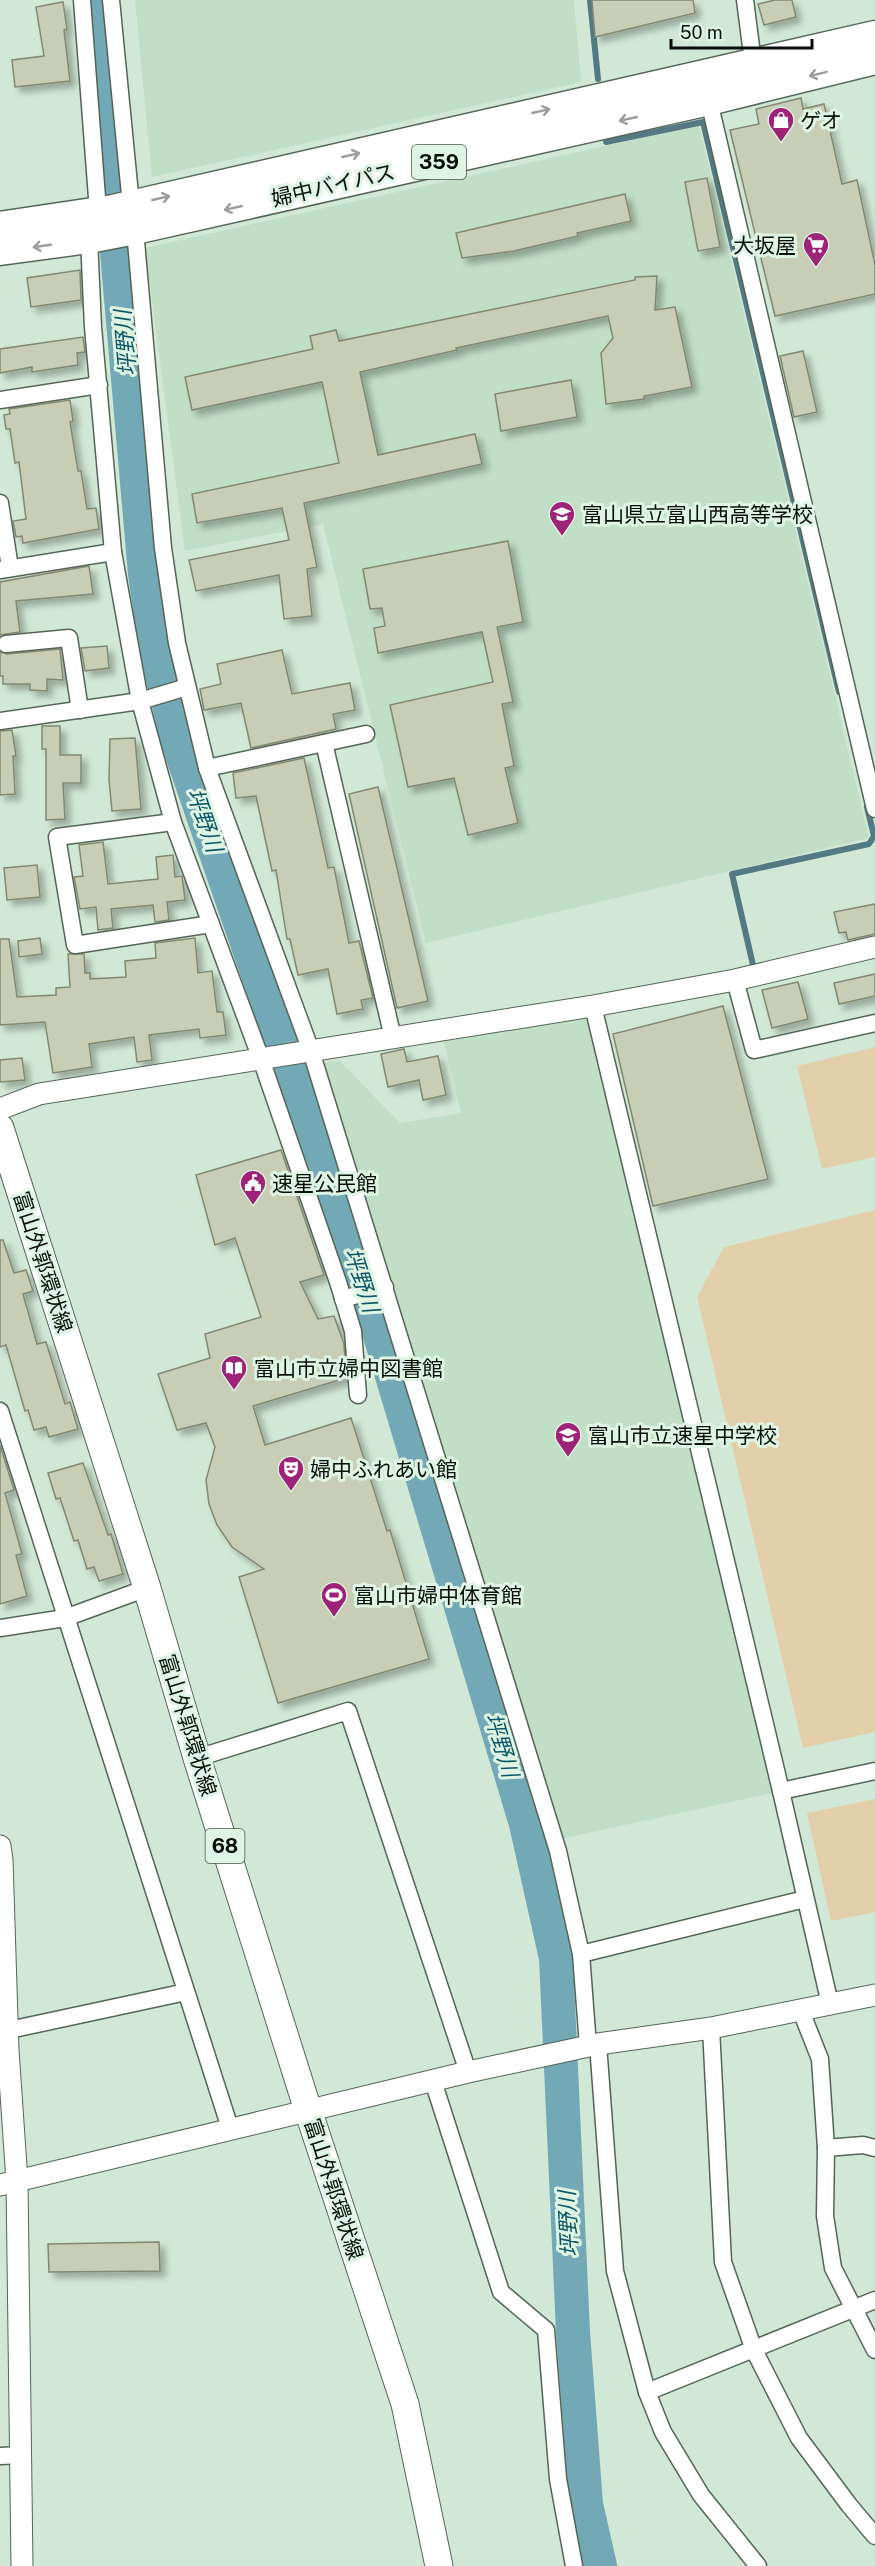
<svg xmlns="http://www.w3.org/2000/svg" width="875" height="2566" font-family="'Public Sans','Noto Sans JP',sans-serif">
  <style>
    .built { fill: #c1dec6 }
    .green { fill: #e3d0aa }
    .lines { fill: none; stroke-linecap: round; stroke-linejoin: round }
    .stream { stroke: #537a82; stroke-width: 6 }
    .river { stroke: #73a8b6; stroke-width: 34 }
    .building { fill: #c8ceb5; stroke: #838871; stroke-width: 1.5; filter: url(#shadow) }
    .minor-casing { stroke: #536656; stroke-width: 19 }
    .tertiary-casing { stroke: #536656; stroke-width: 23 }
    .primary-casing { stroke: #536656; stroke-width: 29 }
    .trunk-casing { stroke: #536656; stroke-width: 31 }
    .minor { stroke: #fff; stroke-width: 16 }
    .tertiary { stroke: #fff; stroke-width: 21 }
    .primary { stroke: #fff; stroke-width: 27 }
    .trunk { stroke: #fff; stroke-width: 28 }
    .oneway { stroke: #9c9e9c }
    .labels { text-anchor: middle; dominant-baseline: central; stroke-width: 6; stroke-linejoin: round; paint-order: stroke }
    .shield { fill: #dff5e3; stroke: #48534a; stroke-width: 1.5 }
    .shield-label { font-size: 20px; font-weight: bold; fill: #070d08 }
    .poi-label { font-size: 21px; fill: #070d08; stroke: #dff5e3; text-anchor: start }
    .street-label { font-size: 21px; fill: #070d08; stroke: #dff5e3 }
    .water-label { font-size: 22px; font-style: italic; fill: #0c5767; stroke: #dff5e3 }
  </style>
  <defs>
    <filter id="shadow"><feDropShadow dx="5.5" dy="5.5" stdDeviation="3" flood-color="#0004"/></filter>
  </defs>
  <rect width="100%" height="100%" fill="#d2e8d6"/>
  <g class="built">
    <path d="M 135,0 L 574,0 L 581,82 L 152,177 Z"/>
    <path d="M 699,125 L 869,838 L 426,943 L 323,524 L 185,551 L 145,248 Z"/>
    <path d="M 591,1015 L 772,1793 L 560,1839 L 320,1064 L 339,1060 L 400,1123 L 461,1113 L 444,1041 Z"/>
  </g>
  <g class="green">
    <path d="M 875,1047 L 875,1157 L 822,1169 L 797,1066 Z"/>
    <path d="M 875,1210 L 875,1732 L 803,1748 L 697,1297 L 724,1247 Z"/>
    <path d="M 875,1799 L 875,1912 L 831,1921 L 807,1813 Z"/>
  </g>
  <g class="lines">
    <g class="stream">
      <path d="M 590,0 L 598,79"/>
      <path d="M 606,142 L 703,122 L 839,692"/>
      <path d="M 753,965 L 732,874 L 869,844 L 874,836 L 867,807"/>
    </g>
    <path class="river" d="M 95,0 L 145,574 L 155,645 L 177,740 L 364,1282 L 526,1824 L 556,1958 L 573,2332 L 586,2504 L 600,2566"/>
  </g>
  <g class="building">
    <path d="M 592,0 L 693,0 L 695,13 L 595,37 Z"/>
    <path d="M 775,0 L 792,0 L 796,17 L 764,25 L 758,4 Z"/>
    <path d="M 63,2 L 67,29 L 64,30 L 70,81 L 15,87 L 12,60 L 44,56 L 36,7 Z"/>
    <path d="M 801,98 L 803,109 L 824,104 L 842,184 L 857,180 L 875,265 L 875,294 L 775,316 L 730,130 L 759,124 L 756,109 Z"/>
    <path d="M 707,178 L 720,247 L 698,251 L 685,182 Z"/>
    <path d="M 625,194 L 631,221 L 577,233 L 578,236 L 514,251 L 462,258 L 456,233 Z"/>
    <path d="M 80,270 L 81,300 L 31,307 L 27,278 Z"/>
    <path d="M 657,276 L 655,310 L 675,307 L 692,387 L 644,396 L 644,399 L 606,404 L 601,353 L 613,338 L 608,316 L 456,348 L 457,350 L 360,372 L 378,455 L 475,434 L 482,464 L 304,503 L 317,567 L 307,569 L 312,616 L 284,619 L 279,575 L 196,591 L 189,560 L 289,540 L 282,508 L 197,523 L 192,494 L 339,463 L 322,382 L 192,410 L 185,377 L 313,349 L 310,336 L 336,330 L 339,341 L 635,280 L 635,277 Z"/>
    <path d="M 83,337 L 85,352 L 77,353 L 78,365 L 32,372 L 32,367 L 0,373 L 0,349 Z"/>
    <path d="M 803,351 L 817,412 L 794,417 L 780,356 Z"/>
    <path d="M 571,380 L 577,417 L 501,431 L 495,394 Z"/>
    <path d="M 70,400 L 73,421 L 70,422 L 78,471 L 81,471 L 87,509 L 96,508 L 99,529 L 23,543 L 22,536 L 16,537 L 13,521 L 26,519 L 19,462 L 15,463 L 10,429 L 6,429 L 4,415 L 10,414 L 9,409 Z"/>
    <path d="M 508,541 L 523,622 L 497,627 L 513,702 L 502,704 L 514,766 L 505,768 L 518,823 L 468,835 L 454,778 L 408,787 L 390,705 L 493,682 L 482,632 L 378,653 L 374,628 L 385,626 L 382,608 L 370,609 L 363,569 Z"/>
    <path d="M 89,566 L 93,594 L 16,601 L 20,632 L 0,635 L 0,582 Z"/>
    <path d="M 107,646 L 109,668 L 85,671 L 81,648 Z"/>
    <path d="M 60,649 L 63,680 L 47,679 L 47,691 L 30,690 L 30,684 L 3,684 L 3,676 L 0,676 L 0,652 L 7,654 Z"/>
    <path d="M 282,650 L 292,694 L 350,683 L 355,710 L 333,714 L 336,729 L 251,748 L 241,703 L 204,710 L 200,689 L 221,684 L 217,664 Z"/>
    <path d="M 42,726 L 60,726 L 60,755 L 81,755 L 81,783 L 63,783 L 65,819 L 46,820 L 46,749 L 42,749 Z"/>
    <path d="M 12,730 L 16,756 L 13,756 L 15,794 L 0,795 L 0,731 Z"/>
    <path d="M 135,738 L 141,809 L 112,811 L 109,780 L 110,739 Z"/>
    <path d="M 304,758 L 328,868 L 334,867 L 349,943 L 359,941 L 373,998 L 361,1000 L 363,1009 L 337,1014 L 328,969 L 298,975 L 290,939 L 287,939 L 276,870 L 272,871 L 256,796 L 236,798 L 233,773 Z"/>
    <path d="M 378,787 L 428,1001 L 397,1008 L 349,794 Z"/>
    <path d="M 103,842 L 108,884 L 158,879 L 156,857 L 173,855 L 175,877 L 182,876 L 185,900 L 167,902 L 169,920 L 155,922 L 153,905 L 111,909 L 113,928 L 98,930 L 96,907 L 80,909 L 74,877 L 83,876 L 79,845 Z"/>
    <path d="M 37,865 L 40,897 L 7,900 L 4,868 Z"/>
    <path d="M 875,904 L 875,934 L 848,940 L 846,932 L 839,933 L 834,912 Z"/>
    <path d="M 40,938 L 42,954 L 19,957 L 18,941 Z"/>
    <path d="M 195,938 L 198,973 L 212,971 L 217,1012 L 223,1012 L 226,1035 L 200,1038 L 199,1029 L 149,1035 L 152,1060 L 137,1062 L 134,1037 L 89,1044 L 92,1067 L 53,1073 L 45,1022 L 0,1025 L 0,939 L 9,939 L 17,997 L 56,995 L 56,988 L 70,987 L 68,954 L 84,954 L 85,973 L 90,973 L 90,979 L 126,977 L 125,961 L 156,958 L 155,943 Z"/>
    <path d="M 875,974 L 875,996 L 839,1004 L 834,983 Z"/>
    <path d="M 798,982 L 808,1019 L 772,1028 L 762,990 Z"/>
    <path d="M 723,1006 L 768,1179 L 653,1206 L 613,1034 Z"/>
    <path d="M 404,1049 L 407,1062 L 438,1056 L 446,1095 L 423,1100 L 419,1080 L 388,1087 L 381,1054 Z"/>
    <path d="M 22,1058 L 25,1080 L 0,1082 L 0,1060 Z"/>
    <path d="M 281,1150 L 324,1275 L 300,1282 L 318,1319 L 334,1316 L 344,1344 L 346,1378 L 253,1406 L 265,1445 L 351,1418 L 387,1531 L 390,1530 L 429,1659 L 278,1703 L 239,1577 L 264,1569 L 232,1547 L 217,1525 L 209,1504 L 206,1480 L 215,1447 L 206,1423 L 177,1430 L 158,1374 L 210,1358 L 205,1334 L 261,1317 L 235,1238 L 215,1245 L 196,1175 Z"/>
    <path d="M 0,1240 L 3,1240 L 14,1273 L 26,1270 L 33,1291 L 23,1294 L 37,1344 L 46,1342 L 65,1404 L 70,1402 L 78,1429 L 49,1437 L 46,1427 L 34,1430 L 28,1410 L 25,1411 L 6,1345 L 0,1347 Z"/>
    <path d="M 0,1445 L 14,1490 L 5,1493 L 22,1554 L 16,1555 L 27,1596 L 0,1604 Z"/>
    <path d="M 83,1463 L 108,1535 L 111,1534 L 123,1574 L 99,1581 L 94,1567 L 87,1569 L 78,1540 L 74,1541 L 60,1498 L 56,1499 L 48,1473 Z"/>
    <path d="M 159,2242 L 160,2271 L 49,2272 L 48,2244 Z"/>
  </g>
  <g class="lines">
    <g class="minor-casing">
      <g id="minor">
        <path d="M 82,0 L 98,211"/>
        <path d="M 111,0 L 131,205"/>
        <path d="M 745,0 L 753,62"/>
        <path d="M 709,101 L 875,809"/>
        <path d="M 135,230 L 163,548 L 177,643 L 207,768 L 311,1051 L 558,1851 L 581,1954 L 588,2046"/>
        <path d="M 89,239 L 93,327 L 113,552 L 140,701 L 173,822 L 261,1059 L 338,1282 L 353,1331 L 358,1395"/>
        <path d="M 0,400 L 99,385"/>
        <path d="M 0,503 L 10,568"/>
        <path d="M 0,570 L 113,552"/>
        <path d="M 6,644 L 69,638 L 80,710"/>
        <path d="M 0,721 L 140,701 L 187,687"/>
        <path d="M 324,743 L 393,1038"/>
        <path d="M 207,768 L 366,734"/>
        <path d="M 173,822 L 57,837 L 75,945 L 211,924"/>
        <path d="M 735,980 L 754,1050 L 875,1023"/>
        <path d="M 593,1006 L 781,1791 L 830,2004"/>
        <path d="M 343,1299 L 385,1287"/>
        <path d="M 0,1411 L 230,2128"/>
        <path d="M 0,1628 L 65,1618 L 147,1588"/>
        <path d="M 197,1758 L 348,1711 L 468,2072"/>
        <path d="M 781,1791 L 875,1771"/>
        <path d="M 581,1954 L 805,1899"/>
        <path d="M 801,2011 L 820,2059 L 826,2148 L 825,2216 L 833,2268 L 875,2350"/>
        <path d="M 711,2028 L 723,2262 L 754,2350 L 799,2438 L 849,2505 L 875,2536"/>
        <path d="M 9,2030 L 186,1992"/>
        <path d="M 598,2044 L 615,2271 L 647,2392 L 663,2432 L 701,2495 L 758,2566"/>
        <path d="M 433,2081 L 501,2292 L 546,2330 L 558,2479 L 574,2566"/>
        <path d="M 826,2148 L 863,2145 L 875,2148"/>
        <path d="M 647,2392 L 875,2300"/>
        <path d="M 0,2456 L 21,2455"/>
      </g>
    </g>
    <g class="tertiary-casing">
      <g id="tertiary">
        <path d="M 0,1109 L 39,1094 L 593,1006 L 735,980 L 875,947"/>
        <path d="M 0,1846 L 2,1860 L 8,2050 L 17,2181 L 22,2566"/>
        <path d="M 0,2185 L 468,2072 L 598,2044 L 711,2028 L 875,1995"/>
      </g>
    </g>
    <g class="primary-casing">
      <path id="primary" d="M 0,1128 L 147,1588 L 197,1758 L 308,2110 L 405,2404 L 439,2566"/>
    </g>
    <g class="trunk-casing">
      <g id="trunk">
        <path d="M 0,226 L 113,209 L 875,35"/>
        <path d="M 0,251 L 89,239 L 135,230 L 709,101 L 875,60"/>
      </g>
    </g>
    <use href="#minor" class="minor"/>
    <use href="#tertiary" class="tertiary"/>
    <use href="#primary" class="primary"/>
    <use href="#trunk" class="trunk"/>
  </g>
  <defs><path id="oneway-shaft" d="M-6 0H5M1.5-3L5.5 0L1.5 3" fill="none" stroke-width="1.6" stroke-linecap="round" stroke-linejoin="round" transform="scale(1.5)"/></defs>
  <g class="oneway">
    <use href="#oneway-shaft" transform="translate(818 74) rotate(166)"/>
    <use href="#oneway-shaft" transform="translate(541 111) rotate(-13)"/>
    <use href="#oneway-shaft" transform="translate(628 119) rotate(167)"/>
    <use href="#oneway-shaft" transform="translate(351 155) rotate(-13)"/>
    <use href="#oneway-shaft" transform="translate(161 198) rotate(-13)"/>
    <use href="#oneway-shaft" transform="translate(233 208) rotate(167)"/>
    <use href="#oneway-shaft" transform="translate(42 246) rotate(172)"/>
  </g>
  <defs>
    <g id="shop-pin" transform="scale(1.35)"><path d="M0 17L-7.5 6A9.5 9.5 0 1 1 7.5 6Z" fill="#9e2277" stroke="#dff5e3"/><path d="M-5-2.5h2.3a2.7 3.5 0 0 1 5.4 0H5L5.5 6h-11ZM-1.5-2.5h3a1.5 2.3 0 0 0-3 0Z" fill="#fff"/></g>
    <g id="supermarket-pin" transform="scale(1.35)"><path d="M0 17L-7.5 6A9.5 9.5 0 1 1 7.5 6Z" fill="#9e2277" stroke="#dff5e3"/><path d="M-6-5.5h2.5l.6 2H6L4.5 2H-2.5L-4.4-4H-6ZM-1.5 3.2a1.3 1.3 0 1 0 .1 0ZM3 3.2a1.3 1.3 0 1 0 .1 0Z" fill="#fff"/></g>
    <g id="school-pin" transform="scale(1.35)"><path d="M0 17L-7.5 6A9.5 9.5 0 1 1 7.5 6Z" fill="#9e2277" stroke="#dff5e3"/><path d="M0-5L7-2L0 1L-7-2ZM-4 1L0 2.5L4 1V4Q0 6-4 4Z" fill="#fff"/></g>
    <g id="civic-pin" transform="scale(1.35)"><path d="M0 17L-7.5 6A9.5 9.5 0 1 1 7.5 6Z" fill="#9e2277" stroke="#dff5e3"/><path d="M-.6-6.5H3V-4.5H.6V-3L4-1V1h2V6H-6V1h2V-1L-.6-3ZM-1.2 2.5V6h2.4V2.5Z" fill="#fff"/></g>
    <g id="library-pin" transform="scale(1.35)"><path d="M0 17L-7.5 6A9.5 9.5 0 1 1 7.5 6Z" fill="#9e2277" stroke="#dff5e3"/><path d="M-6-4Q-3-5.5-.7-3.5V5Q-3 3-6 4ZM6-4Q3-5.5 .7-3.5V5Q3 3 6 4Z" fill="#fff"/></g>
    <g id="theatre-pin" transform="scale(1.35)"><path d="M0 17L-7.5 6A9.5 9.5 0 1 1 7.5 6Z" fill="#9e2277" stroke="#dff5e3"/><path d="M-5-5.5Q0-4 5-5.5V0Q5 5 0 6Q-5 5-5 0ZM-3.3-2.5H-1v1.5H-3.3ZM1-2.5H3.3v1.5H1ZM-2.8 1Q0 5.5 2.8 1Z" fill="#fff"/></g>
    <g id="stadium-pin" transform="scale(1.35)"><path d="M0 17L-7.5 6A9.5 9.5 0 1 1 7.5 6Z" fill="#9e2277" stroke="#dff5e3"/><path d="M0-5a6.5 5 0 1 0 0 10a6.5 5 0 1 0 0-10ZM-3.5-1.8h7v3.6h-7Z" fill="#fff"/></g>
  </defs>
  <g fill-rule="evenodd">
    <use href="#shop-pin" x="781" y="120"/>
    <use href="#supermarket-pin" x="816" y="245"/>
    <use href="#school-pin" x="562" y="514"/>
    <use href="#civic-pin" x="253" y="1183"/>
    <use href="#library-pin" x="234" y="1368"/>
    <use href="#school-pin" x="568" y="1435"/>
    <use href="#theatre-pin" x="291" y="1469"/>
    <use href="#stadium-pin" x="334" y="1595"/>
  </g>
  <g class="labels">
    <g class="shield">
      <rect x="412" y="145" width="54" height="34" rx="4.5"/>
      <rect x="205.5" y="1829" width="39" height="34" rx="4.5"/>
    </g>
    <g class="shield-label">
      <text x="439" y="162">359</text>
      <text x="225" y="1846">68</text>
    </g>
    <g class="poi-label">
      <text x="800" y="120">ゲオ</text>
      <text x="796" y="245" text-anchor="end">大坂屋</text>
      <text x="582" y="514">富山県立富山西高等学校</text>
      <text x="272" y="1183">速星公民館</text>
      <text x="254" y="1368">富山市立婦中図書館</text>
      <text x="588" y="1435">富山市立速星中学校</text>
      <text x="310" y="1469">婦中ふれあい館</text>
      <text x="354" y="1595">富山市婦中体育館</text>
    </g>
    <g class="street-label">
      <text transform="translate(333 185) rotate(-13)">婦中バイパス</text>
      <text transform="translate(43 1262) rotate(72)">富山外郭環状線</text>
      <text transform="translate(188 1725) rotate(73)">富山外郭環状線</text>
      <text transform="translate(334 2189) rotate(72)">富山外郭環状線</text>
    </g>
    <g class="water-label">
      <text transform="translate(125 343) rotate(-95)">坪野川</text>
      <text transform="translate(205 820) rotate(71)">坪野川</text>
      <text transform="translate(362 1280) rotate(72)">坪野川</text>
      <text transform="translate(502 1745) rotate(73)">坪野川</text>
      <text transform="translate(568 2224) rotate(-93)">坪野川</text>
    </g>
  </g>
  <path d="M671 39v9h141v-9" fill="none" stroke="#070d08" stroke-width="3"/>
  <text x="680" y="39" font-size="18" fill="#070d08" stroke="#dff5e3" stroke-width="4.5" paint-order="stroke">50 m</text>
</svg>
